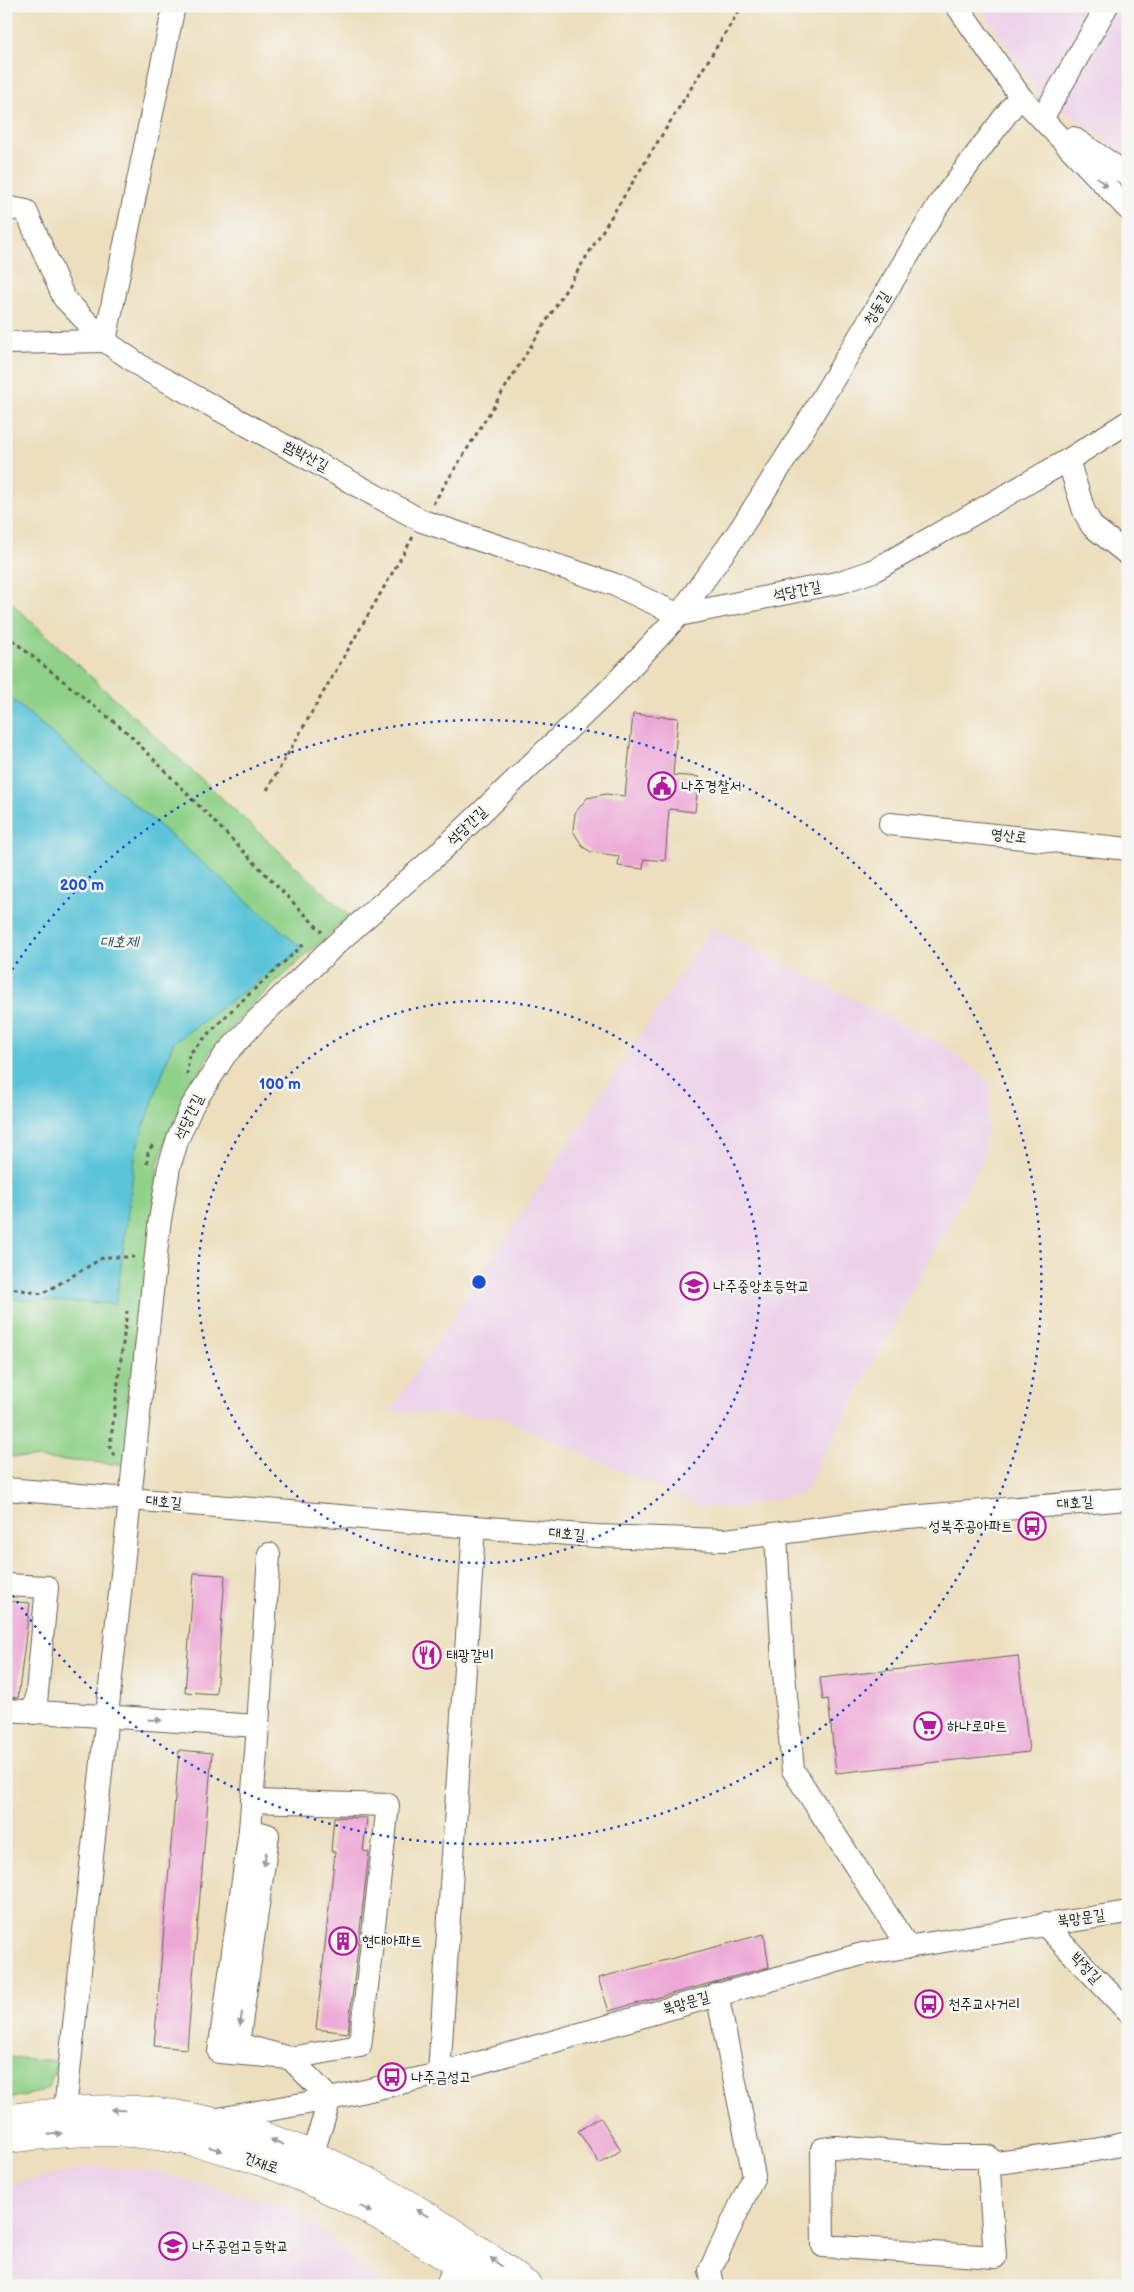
<svg xmlns="http://www.w3.org/2000/svg" width="1134" height="2292" font-family="'Balsamiq Sans','Poor Story',sans-serif">
  <style>
    .built { fill: #edd1e9 }
    .green { fill: #8fd188; stroke: #567652 }
    .water { fill: #5cc4d9; stroke: #3c707a }
    .building { fill: #eda7d7 }
    .lines { fill: none; stroke-linecap: round; stroke-linejoin: round }
    .minor-casing { stroke: #656054; stroke-width: 24 }
    .major-casing { stroke: #656054; stroke-width: 29 }
    .path { stroke: #656054; stroke-width: 3; stroke-dasharray: 4 4; stroke-linecap: butt }
    .minor { stroke: #fff; stroke-width: 22 }
    .major { stroke: #fff; stroke-width: 28 }
    .oneway { fill: #999 }
    .ring { fill: none; stroke: #1d4ed8; stroke-width: 2.5; stroke-dasharray: 2.5 5 }
    .labels { text-anchor: middle; dominant-baseline: central; stroke-width: 5; stroke-linejoin: round; paint-order: stroke }
    .street-label { font-size: 15px; fill: #1c1c1c; stroke: #f6f6f2 }
    .poi-label { font-size: 15px; fill: #1c1c1c; stroke: #f6f6f2; text-anchor: start }
    .water-label { font-size: 16px; font-style: italic; fill: #32575e; stroke: #f6f6f2 }
    .centre { fill: #1d4ed8; stroke: #f6f6f2; stroke-width: 2.5 }
    .ring-label { font-size: 15px; text-anchor: middle; font-weight: bold; fill: #1d4ed8; stroke: #f6f6f2; stroke-width: 5; stroke-linejoin: round; paint-order: stroke }
  </style>
  <rect width="100%" height="100%" fill="#f6f6f2"/>
  <filter id="ink" filterUnits="userSpaceOnUse"><feTurbulence type="fractalNoise" baseFrequency=".02" numOctaves="2"/><feDisplacementMap in="SourceGraphic" scale="10" xChannelSelector="R" yChannelSelector="G"/><feConvolveMatrix kernelMatrix="1 2 1 2 8 2 1 2 1" color-interpolation-filters="sRGB"/></filter>
  <filter id="wash" filterUnits="userSpaceOnUse"><feTurbulence type="fractalNoise" baseFrequency=".0096" numOctaves="4" result="noise"/><feDisplacementMap in="SourceGraphic" scale="20" xChannelSelector="R" yChannelSelector="G"/><feGaussianBlur stdDeviation="1.12" result="paint"/><feColorMatrix in="noise" values="0 0 0 0 0 0 0 0 0 0 0 0 0 0 0 0 0 1.4 0 .05"/><feComposite in="paint" operator="in"/></filter>
  <g filter="url(#wash)">
    <rect width="100%" height="100%" fill="#eddfbd"/>
    <g class="built">
      <path d="M 979,6 L 1128,6 L 1128,155 L 1040,95 Z"/>
      <path d="M 712,927 L 944,1045 L 992,1084 L 983,1160 L 803,1493 L 739,1508 L 702,1507 L 500,1417 L 390,1411 Z"/>
      <path d="M 93,2166 L 154,2171 L 292,2208 L 385,2286 L 6,2286 L 6,2185 Z"/>
    </g>
    <g class="green">
      <path d="M 6,598 L 349,916 L 251,1005 L 210,1052 L 169,1130 L 158,1164 L 129,1465 L 6,1456 Z"/>
      <path d="M 6,2057 L 58,2061 L 48,2088 L 41,2092 L 6,2099 Z"/>
    </g>
    <path class="water" d="M 6,694 L 303,949 L 173,1043 L 136,1150 L 116,1304 L 6,1299 Z"/>
    <g id="blocks">
      <g class="building">
        <path d="M 633,714 L 678,718 L 673,775 L 699,777 L 695,812 L 669,809 L 665,861 L 644,859 L 643,869 L 618,866 L 619,856 L 591,852 L 583,847 L 573,831 L 575,813 L 587,798 L 606,794 L 625,796 Z"/>
        <path d="M 194,1573 L 225,1575 L 216,1694 L 185,1692 Z"/>
        <path d="M 6,1601 L 30,1603 L 18,1698 L 6,1697 Z"/>
        <path d="M 1018,1656 L 1029,1752 L 836,1773 L 828,1699 L 823,1700 L 820,1678 Z"/>
        <path d="M 179,1750 L 212,1753 L 187,2049 L 154,2046 Z"/>
        <path d="M 334,1817 L 367,1818 L 363,1851 L 369,1852 L 348,2033 L 316,2029 L 335,1852 L 331,1851 Z"/>
        <path d="M 764,1934 L 769,1967 L 609,2011 L 598,1978 Z"/>
        <path d="M 600,2117 L 621,2150 L 600,2164 L 578,2131 Z"/>
      </g>
    </g>
  </g>
  <g filter="url(#ink)">
    <use href="#blocks" fill-opacity="0" stroke="#656054" stroke-width="1"/>
    <g class="lines">
      <g class="minor-casing">
        <g id="minor">
          <path d="M 957,6 L 1020,96 L 1128,209"/>
          <path d="M 1043,117 L 1107,6"/>
          <path d="M 1073,138 L 1128,175"/>
          <path d="M 6,207 L 26,211 L 64,298 L 105,341 L 145,369 L 422,521 L 613,584 L 679,615"/>
          <path d="M 6,343 L 105,341 L 174,6"/>
          <path d="M 1068,460 L 1084,511 L 1092,526 L 1126,553"/>
          <path d="M 679,615 L 841,582 L 873,571 L 1068,460 L 1128,422"/>
          <path d="M 890,824 L 1128,849"/>
          <path d="M 6,1489 L 474,1527 L 596,1536 L 726,1540 L 896,1518 L 1128,1499"/>
          <path d="M 776,1535 L 783,1663 L 793,1770 L 908,1947"/>
          <path d="M 6,1585 L 47,1587 L 35,1713"/>
          <path d="M 6,1710 L 258,1726 L 250,1830 L 268,1835 L 238,2044 L 290,2058 L 330,2099"/>
          <path d="M 258,1726 L 269,1554"/>
          <path d="M 250,1830 L 219,2052 L 290,2058 L 360,2046 L 388,1805 L 252,1801"/>
          <path d="M 1044,1924 L 1128,2012"/>
          <path d="M 439,2074 L 474,1527"/>
          <path d="M 65,2110 L 159,1226 L 169,1167 L 178,1138 L 192,1106 L 225,1055 L 256,1021 L 336,944 L 440,852 L 610,689 L 679,615 L 739,531 L 789,453 L 939,204 L 1020,96"/>
          <path d="M 212,2120 L 330,2099"/>
          <path d="M 835,2147 L 944,2156 L 988,2156 L 995,2257 L 823,2246 L 822,2149 Z"/>
          <path d="M 989,2164 L 1095,2150 L 1128,2143"/>
          <path d="M 307,2171 L 330,2099 L 439,2074 L 862,1954 L 1128,1912"/>
          <path d="M 447,2286 L 460,2247"/>
          <path d="M 713,2286 L 710,2270 L 754,2176 L 717,1994"/>
        </g>
      </g>
      <g class="major-casing">
        <g id="major">
          <path d="M 6,2119 C 54,2112 102,2106 150,2111 C 287,2124 421,2204 528,2286"/>
          <path d="M 6,2139 C 48,2134 89,2130 131,2133 C 262,2144 383,2210 487,2286"/>
        </g>
      </g>
      <g class="path">
        <path d="M 433,504 L 742,6"/>
        <path d="M 6,635 L 129,734 L 322,932"/>
        <path d="M 267,790 L 413,537"/>
        <path d="M 187,1075 L 189,1054 L 232,1010 L 306,942"/>
        <path d="M 147,1164 L 148,1153 L 153,1144"/>
        <path d="M 6,1287 L 42,1294 L 104,1257 L 134,1257"/>
        <path d="M 114,1456 L 110,1447 L 127,1311"/>
      </g>
      <use href="#minor" class="minor"/>
      <use href="#major" class="major"/>
    </g>
    <defs><path id="oneway-solid" d="M-6-.8H1V-3.2L6.5 0L1 3.2V.8H-6Z" transform="scale(1.25)"/></defs>
    <g class="oneway">
      <use href="#oneway-solid" transform="translate(1102 182) rotate(46)"/>
      <use href="#oneway-solid" transform="translate(155 1720) rotate(3)"/>
      <use href="#oneway-solid" transform="translate(265 1859) rotate(98)"/>
      <use href="#oneway-solid" transform="translate(241 2019) rotate(98)"/>
      <use href="#oneway-solid" transform="translate(118 2110) rotate(-179)"/>
      <use href="#oneway-solid" transform="translate(55 2134) rotate(-6)"/>
      <use href="#oneway-solid" transform="translate(277 2142) rotate(-158)"/>
      <use href="#oneway-solid" transform="translate(216 2149) rotate(16)"/>
      <use href="#oneway-solid" transform="translate(366 2209) rotate(27)"/>
      <use href="#oneway-solid" transform="translate(422 2213) rotate(-151)"/>
      <use href="#oneway-solid" transform="translate(496 2262) rotate(-143)"/>
    </g>
  </g>
  <g class="ring">
    <circle cx="479" cy="1282" r="281"/>
    <path d="M8 976A562 562 0 1 1 8 1588"/>
  </g>
  <defs>
    <g id="civic-ring" transform="scale(1.4375)"><circle r="9.5" fill="#f6f6f2" stroke="#b5179e" stroke-width="1.5"/><path d="M-.6-6.5H3V-4.5H.6V-3L4-1V1h2V6H-6V1h2V-1L-.6-3ZM-1.2 2.5V6h2.4V2.5Z" fill="#b5179e"/></g>
    <g id="school-ring" transform="scale(1.4375)"><circle r="9.5" fill="#f6f6f2" stroke="#b5179e" stroke-width="1.5"/><path d="M0-5L7-2L0 1L-7-2ZM-4 1L0 2.5L4 1V4Q0 6-4 4Z" fill="#b5179e"/></g>
    <g id="bus-ring" transform="scale(1.4375)"><circle r="9.5" fill="#f6f6f2" stroke="#b5179e" stroke-width="1.5"/><path d="M-5-6H5V4H4V6H2V4H-2V6H-4V4H-5ZM-3.5-4V0h7V-4ZM-3.5 1.2v1.5H-2V1.2ZM2 1.2v1.5H3.5V1.2Z" fill="#b5179e"/></g>
    <g id="restaurant-ring" transform="scale(1.4375)"><circle r="9.5" fill="#f6f6f2" stroke="#b5179e" stroke-width="1.5"/><path d="M-5-6h1v4h1v-4h1v4h1v-4h1v5L-1.5 .5V6h-2V.5L-5-1ZM5-6V6H3V1.5H1.5Q1.5-4 5-6Z" fill="#b5179e"/></g>
    <g id="supermarket-ring" transform="scale(1.4375)"><circle r="9.5" fill="#f6f6f2" stroke="#b5179e" stroke-width="1.5"/><path d="M-6-5.5h2.5l.6 2H6L4.5 2H-2.5L-4.4-4H-6ZM-1.5 3.2a1.3 1.3 0 1 0 .1 0ZM3 3.2a1.3 1.3 0 1 0 .1 0Z" fill="#b5179e"/></g>
    <g id="building-ring" transform="scale(1.4375)"><circle r="9.5" fill="#f6f6f2" stroke="#b5179e" stroke-width="1.5"/><path d="M-4-6H4V6H1V3H-1V6H-4ZM-2.5-4.3h1.7v1.8h-1.7ZM.8-4.3h1.7v1.8H.8ZM-2.5-1h1.7V.8h-1.7ZM.8-1h1.7V.8H.8Z" fill="#b5179e"/></g>
  </defs>
  <g fill-rule="evenodd">
    <use href="#civic-ring" x="662" y="786"/>
    <use href="#school-ring" x="694" y="1286"/>
    <use href="#bus-ring" x="1032" y="1526"/>
    <use href="#restaurant-ring" x="427" y="1655"/>
    <use href="#supermarket-ring" x="928" y="1726"/>
    <use href="#building-ring" x="343" y="1941"/>
    <use href="#bus-ring" x="929" y="2004"/>
    <use href="#bus-ring" x="392" y="2077"/>
    <use href="#school-ring" x="173" y="2246"/>
  </g>
  <g class="labels">
    <g class="street-label">
      <text transform="translate(877 308) rotate(-59)">청동길</text>
      <text transform="translate(306 456) rotate(28)">함박산길</text>
      <text transform="translate(797 591) rotate(-11)">석당간길</text>
      <text transform="translate(467 826) rotate(-44)">석당간길</text>
      <text transform="translate(1009 836) rotate(6)">영산로</text>
      <text transform="translate(189 1117) rotate(-65)">석당간길</text>
      <text transform="translate(164 1502) rotate(5)">대호길</text>
      <text transform="translate(1075 1503) rotate(-5)">대호길</text>
      <text transform="translate(567 1534) rotate(4)">대호길</text>
      <text transform="translate(1081 1918) rotate(-8)">북망문길</text>
      <text transform="translate(1086 1968) rotate(47)">박정길</text>
      <text transform="translate(686 2003) rotate(-16)">북망문길</text>
      <text transform="translate(261 2163) rotate(19)">건재로</text>
    </g>
    <g class="poi-label">
      <text x="681" y="786">나주경찰서</text>
      <text x="713" y="1286">나주중앙초등학교</text>
      <text x="1013" y="1526" text-anchor="end">성북주공아파트</text>
      <text x="446" y="1655">태광갈비</text>
      <text x="947" y="1726">하나로마트</text>
      <text x="362" y="1941">현대아파트</text>
      <text x="948" y="2004">천주교사거리</text>
      <text x="411" y="2077">나주금성고</text>
      <text x="192" y="2246">나주공업고등학교</text>
    </g>
    <g class="water-label">
      <text x="119" y="942">대호제</text>
    </g>
  </g>
  <circle cx="479" cy="1282" r="8" class="centre"/>
  <g class="ring-label">
    <text x="82" y="890">200 m</text>
    <text x="280" y="1089">100 m</text>
  </g>
  <rect width="1134" height="2292" fill="none" stroke="#f6f6f2" stroke-width="25"/>
</svg>
